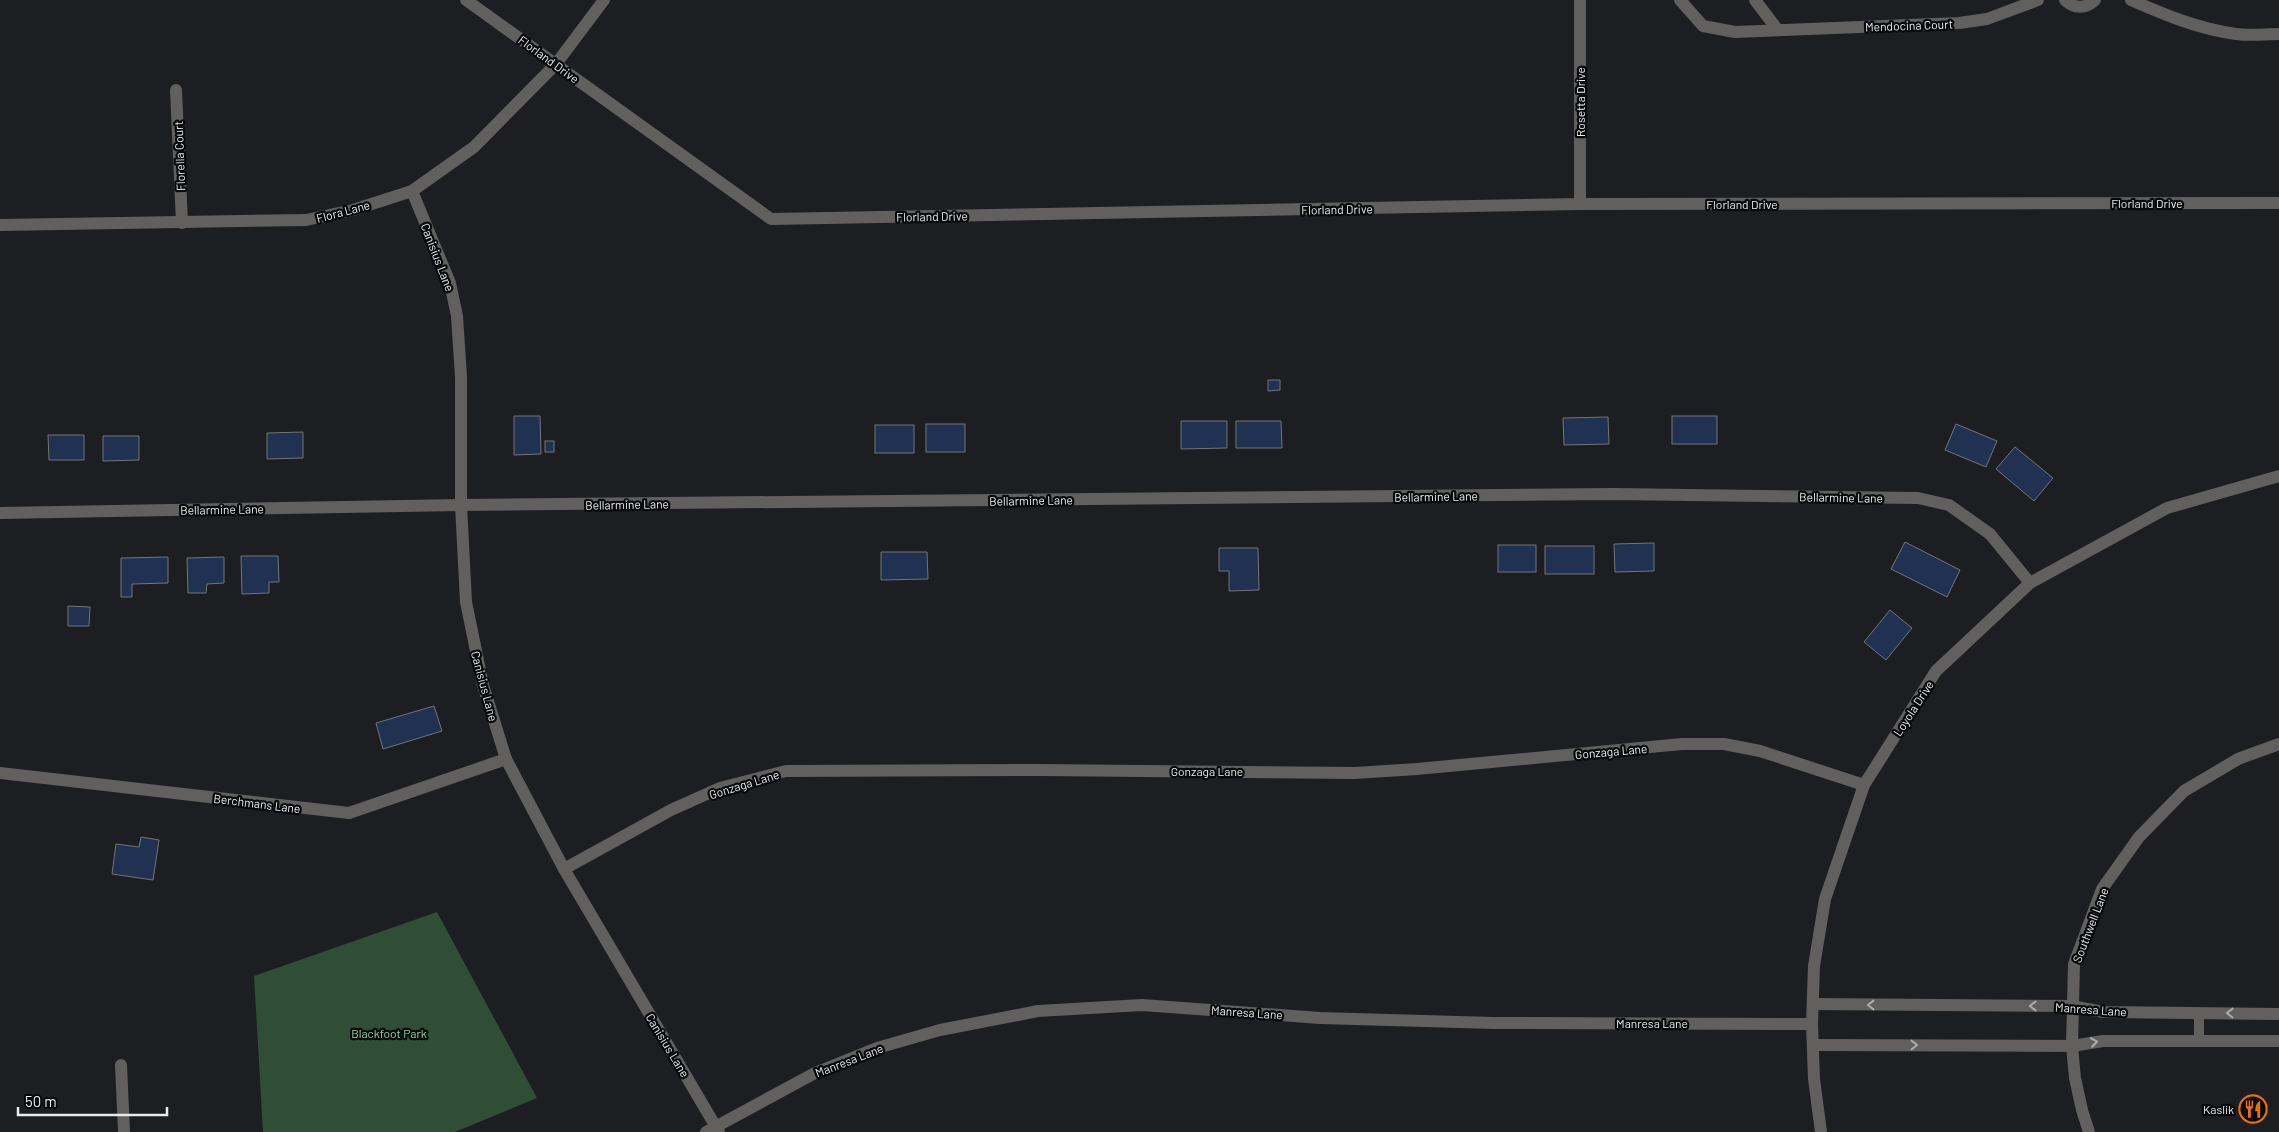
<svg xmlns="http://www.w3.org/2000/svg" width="2279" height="1132" font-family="Barlow,sans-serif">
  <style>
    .park { fill: #304d36 }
    .building { fill: #213151; stroke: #72757a }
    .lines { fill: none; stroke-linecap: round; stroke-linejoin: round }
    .lane { stroke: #625f5f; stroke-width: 10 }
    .street { stroke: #625f5f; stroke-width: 12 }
    .oneway { stroke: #acabad }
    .labels { text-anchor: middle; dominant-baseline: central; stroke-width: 4.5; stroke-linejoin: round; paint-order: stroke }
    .street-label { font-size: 12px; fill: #e9eaed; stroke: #07080a }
    .park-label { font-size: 12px; fill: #96d3a4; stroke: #07080a }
    .poi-label { font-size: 12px; fill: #e9eaed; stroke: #07080a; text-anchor: end }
  </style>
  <rect width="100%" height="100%" fill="#1c1e22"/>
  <path class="park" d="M 437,912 L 537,1098 L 455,1132 L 263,1132 L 254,976 Z"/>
  <g class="building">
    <path d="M 1268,380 L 1280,380 L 1280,390 L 1268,391 Z"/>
    <path d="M 514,416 L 540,416 L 541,454 L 514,455 Z"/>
    <rect x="1672" y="416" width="45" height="28"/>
    <path d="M 1608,417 L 1609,444 L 1564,445 L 1563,418 Z"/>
    <path d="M 1181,421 L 1227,421 L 1227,448 L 1181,449 Z"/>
    <path d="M 1236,421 L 1281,421 L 1282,448 L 1236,448 Z"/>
    <rect x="926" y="424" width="39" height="28"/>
    <path d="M 1956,424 L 1997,441 L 1986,467 L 1945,450 Z"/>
    <rect x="875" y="425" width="39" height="28"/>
    <path d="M 303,432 L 303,458 L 267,459 L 267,433 Z"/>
    <path d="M 48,435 L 84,435 L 84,460 L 49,460 Z"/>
    <path d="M 103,436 L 139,436 L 139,460 L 103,461 Z"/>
    <rect x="545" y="441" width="9" height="11"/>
    <path d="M 2015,447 L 2053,478 L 2034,501 L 1996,469 Z"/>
    <path d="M 1905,542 L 1960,570 L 1947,597 L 1891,569 Z"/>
    <path d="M 1654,543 L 1654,571 L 1615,572 L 1614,544 Z"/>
    <rect x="1498" y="545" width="38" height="27"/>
    <rect x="1545" y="546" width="49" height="28"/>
    <path d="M 1219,548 L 1258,548 L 1259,590 L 1229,591 L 1229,571 L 1219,571 Z"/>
    <path d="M 881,552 L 927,552 L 928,579 L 881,580 Z"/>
    <path d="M 241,556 L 278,556 L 279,582 L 269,582 L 269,593 L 242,594 Z"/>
    <path d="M 168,557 L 168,583 L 132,584 L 132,597 L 121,597 L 121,558 Z"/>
    <path d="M 224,557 L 224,583 L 207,584 L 206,593 L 188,593 L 187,558 Z"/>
    <path d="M 68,606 L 90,607 L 89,626 L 68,626 Z"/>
    <path d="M 1890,610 L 1912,628 L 1886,660 L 1864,642 Z"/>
    <path d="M 434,706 L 442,731 L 383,749 L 376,723 Z"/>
    <path d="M 141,837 L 159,840 L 153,880 L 112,874 L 116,844 L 139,847 Z"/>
  </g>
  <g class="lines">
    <path class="lane" d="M 2199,1041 L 2199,1013"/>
    <g class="street">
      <path d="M 466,0 L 771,219 L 1580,204 L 2279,203"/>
      <path d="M 1580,0 L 1580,204"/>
      <path d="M 1680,0 L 1703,26 L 1735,32 L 1959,23 L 1987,19 L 2038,0"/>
      <path d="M 1755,0 L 1777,29"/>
      <path d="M 2065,0 C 2074,9 2086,9 2095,0"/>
      <path d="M 2131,0 C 2165,15 2199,29 2236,34 C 2250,36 2265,34 2279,34"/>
      <path d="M 176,90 L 182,223"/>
      <path d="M 412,191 L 450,283 L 457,316 L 461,377 L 461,505 L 466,602 L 483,685 L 506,759 L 564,869 L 719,1132"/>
      <path d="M 0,225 L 306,220 L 353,210 L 412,191 L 474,147 L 556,64 L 604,0"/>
      <path d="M 0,513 L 461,505 L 1614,494 L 1918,498 L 1949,505 L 1990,534 L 2030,583"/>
      <path d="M 0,773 L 349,813 L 506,759"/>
      <path d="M 564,869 L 671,810 L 720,788 L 786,771 L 1039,770 L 1355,773 L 1417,769 L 1682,744 L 1724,744 L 1760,751 L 1864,785"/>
      <path d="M 1813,1004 L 2072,1006 L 2103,1012 L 2279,1014"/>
      <path d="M 1813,1045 L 2072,1046 L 2103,1041 L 2279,1041"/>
      <path d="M 121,1065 L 124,1132"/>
      <path d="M 706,1132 L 815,1073 L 877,1048 L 940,1030 L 1038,1011 L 1142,1005 L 1320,1018 L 1493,1023 L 1812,1024"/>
      <path d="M 1821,1132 L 1814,1079 L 1812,1024 L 1814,966 L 1825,899 L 1864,785 L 1936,671 L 2030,583 L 2167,508 L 2279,476"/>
      <path d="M 2089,1132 L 2082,1110 L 2075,1078 L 2072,1046 L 2074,964 L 2102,889 L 2139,837 L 2184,791 L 2238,759 L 2279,744"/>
    </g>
  </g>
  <defs><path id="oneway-chevron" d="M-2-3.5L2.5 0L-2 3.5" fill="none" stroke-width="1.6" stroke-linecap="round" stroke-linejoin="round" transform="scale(1.25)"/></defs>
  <g class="oneway">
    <use href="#oneway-chevron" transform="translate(1871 1005) rotate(-180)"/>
    <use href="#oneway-chevron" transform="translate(2033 1006) rotate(-180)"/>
    <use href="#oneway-chevron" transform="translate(2230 1013) rotate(-179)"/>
    <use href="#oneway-chevron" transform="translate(2094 1042) rotate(-8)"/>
    <use href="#oneway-chevron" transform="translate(1914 1045)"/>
  </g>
  <defs>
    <g id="restaurant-ring" transform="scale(1.4375)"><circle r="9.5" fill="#07080a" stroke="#e8710a" stroke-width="1.5"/><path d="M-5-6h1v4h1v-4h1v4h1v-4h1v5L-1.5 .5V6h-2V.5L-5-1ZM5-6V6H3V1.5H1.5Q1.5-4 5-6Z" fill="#e8710a"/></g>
  </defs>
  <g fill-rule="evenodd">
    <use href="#restaurant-ring" x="2253" y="1109"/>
  </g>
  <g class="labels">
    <g class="street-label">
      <text transform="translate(1909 25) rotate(-2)">Mendocina Court</text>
      <text transform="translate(549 59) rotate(36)">Florland Drive</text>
      <text transform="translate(1580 102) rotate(-90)">Rosetta Drive</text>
      <text transform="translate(179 156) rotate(-92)">Florella Court</text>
      <text x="2147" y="203">Florland Drive</text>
      <text x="1742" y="204">Florland Drive</text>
      <text transform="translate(1337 209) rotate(-1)">Florland Drive</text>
      <text transform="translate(343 211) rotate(-15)">Flora Lane</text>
      <text transform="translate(932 216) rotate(-1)">Florland Drive</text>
      <text transform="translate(438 257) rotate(69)">Canisius Lane</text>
      <text transform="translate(1436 496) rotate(-1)">Bellarmine Lane</text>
      <text transform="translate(1841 497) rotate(1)">Bellarmine Lane</text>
      <text transform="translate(1031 500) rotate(-1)">Bellarmine Lane</text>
      <text transform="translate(627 504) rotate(-1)">Bellarmine Lane</text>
      <text transform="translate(222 509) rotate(-1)">Bellarmine Lane</text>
      <text transform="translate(485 686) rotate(75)">Canisius Lane</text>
      <text transform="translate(1913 708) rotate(-57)">Loyola Drive</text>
      <text transform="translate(1611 751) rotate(-5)">Gonzaga Lane</text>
      <text x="1207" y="771">Gonzaga Lane</text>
      <text transform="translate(744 784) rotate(-17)">Gonzaga Lane</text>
      <text transform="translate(257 803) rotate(7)">Berchmans Lane</text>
      <text transform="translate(2090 925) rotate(-69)">Southwell Lane</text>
      <text transform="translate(2091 1009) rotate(4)">Manresa Lane</text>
      <text transform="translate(1247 1012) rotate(4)">Manresa Lane</text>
      <text x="1652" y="1023">Manresa Lane</text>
      <text transform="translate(668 1045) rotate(59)">Canisius Lane</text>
      <text transform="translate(849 1060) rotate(-21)">Manresa Lane</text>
    </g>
    <g class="park-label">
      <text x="389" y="1033">Blackfoot Park</text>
    </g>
    <g class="poi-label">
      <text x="2234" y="1109">Kaslik</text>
    </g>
  </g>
  <path d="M18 1107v8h149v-8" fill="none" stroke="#e9eaed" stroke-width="2.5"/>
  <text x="25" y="1107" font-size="15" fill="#e9eaed" stroke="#07080a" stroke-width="4" paint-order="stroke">50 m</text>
</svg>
